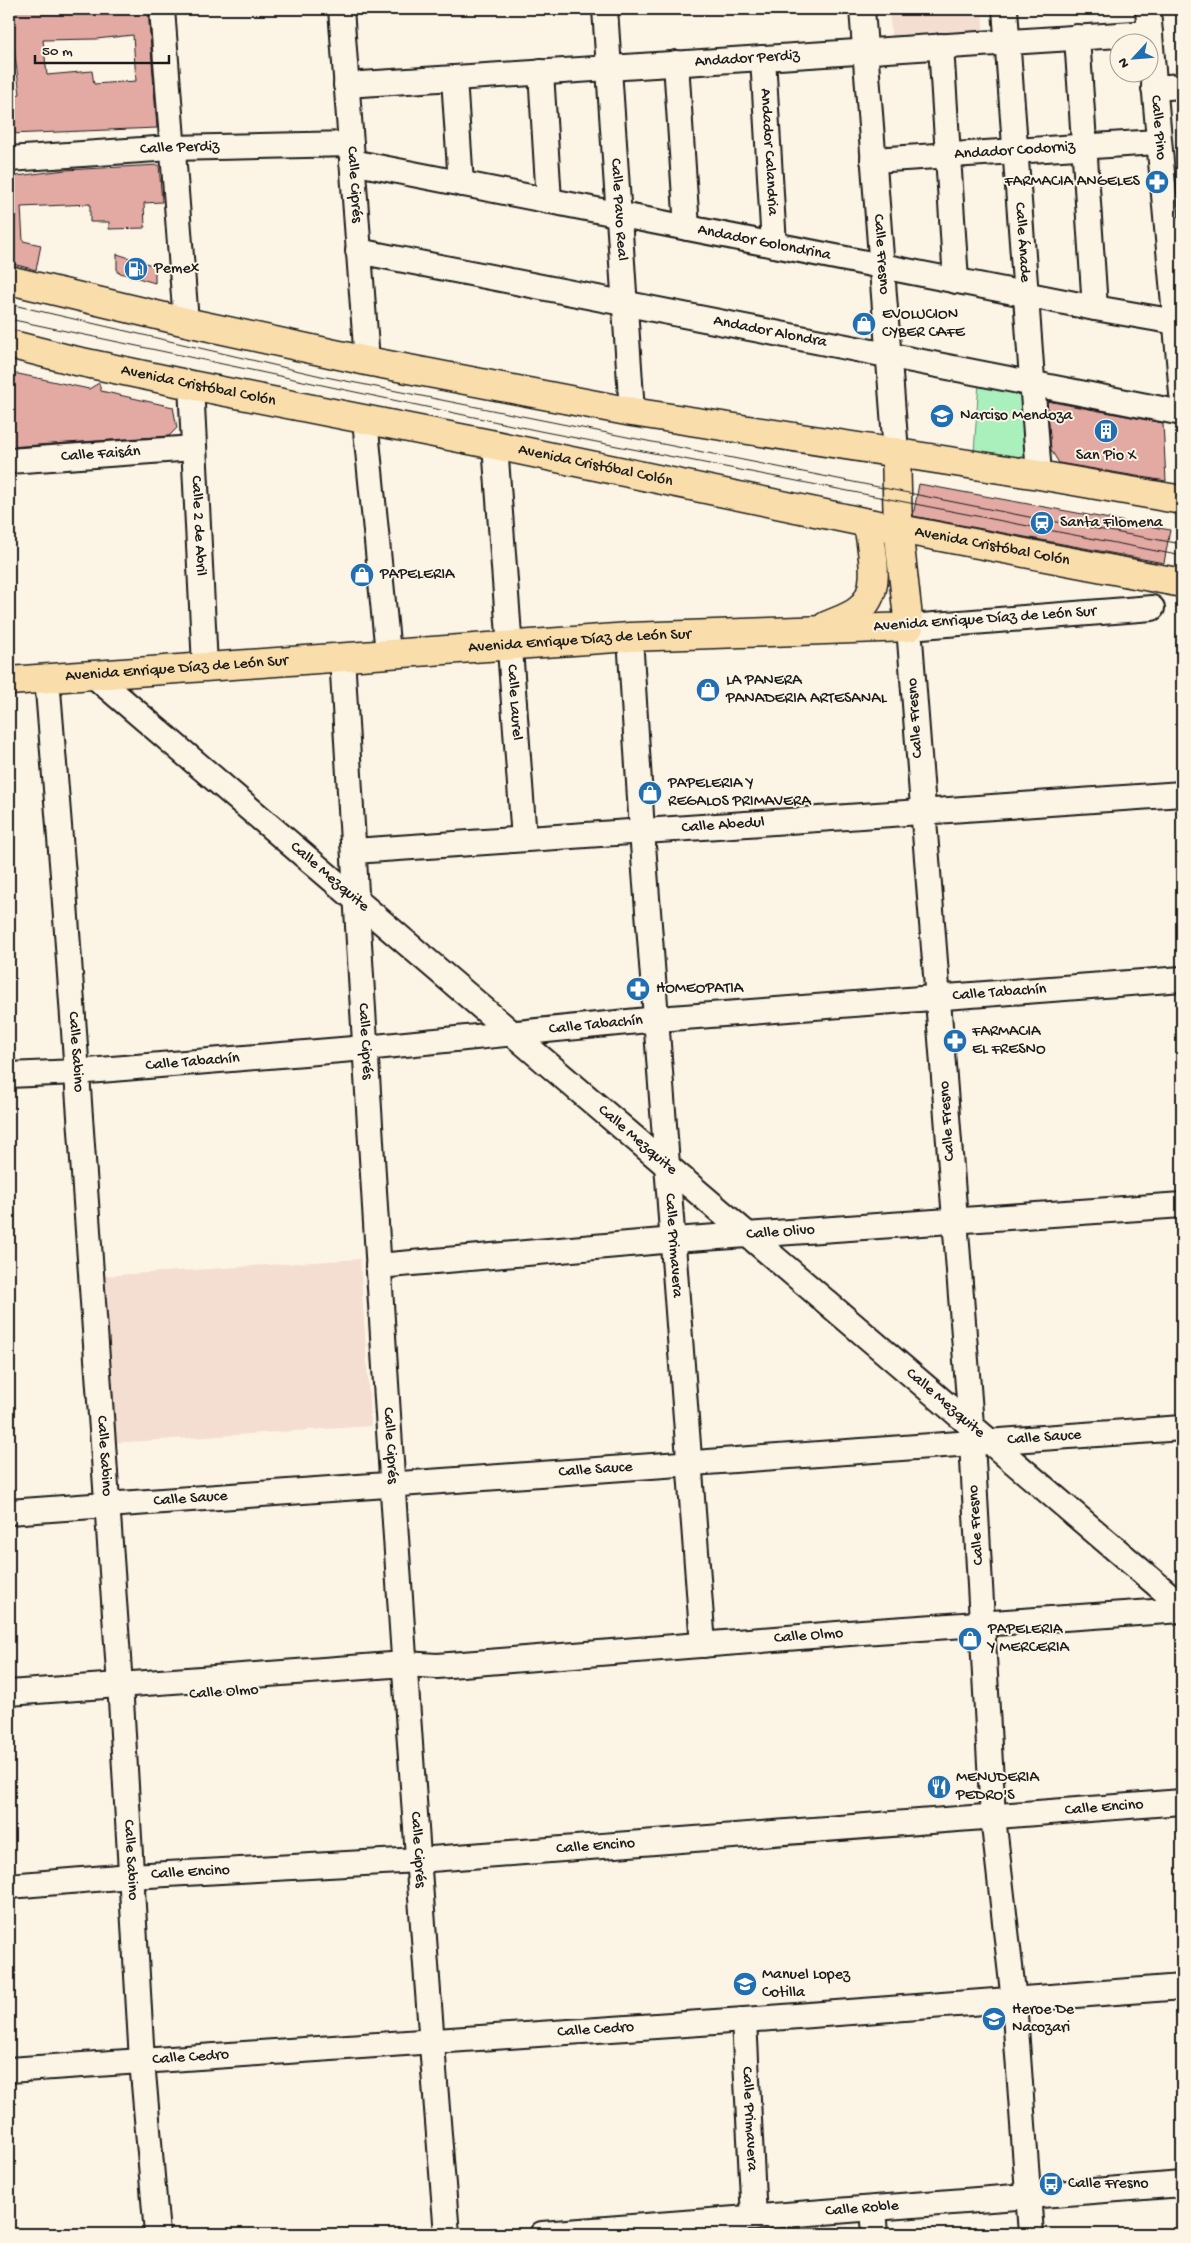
<svg xmlns="http://www.w3.org/2000/svg" width="1191" height="2243" font-family="'Gochi Hand',sans-serif">
  <style>
    .built { fill: #f4ded1 }
    .green { fill: #aaf0bd; stroke: #63866c }
    .building { fill: #e3a9a3; stroke: #1c1c1c; fill-rule: evenodd }
    .lines { fill: none; stroke-linecap: round; stroke-linejoin: round }
    .minor-casing { stroke: #1c1c1c; stroke-width: 28 }
    .major-casing { stroke: #1c1c1c; stroke-width: 31 }
    .minor { stroke: #fcf5e5; stroke-width: 24 }
    .major { stroke: #f9ddab; stroke-width: 28 }
    .tram { stroke: #1c1c1c; stroke-width: 1 }
    .labels { text-anchor: middle; dominant-baseline: central; stroke-width: 4; stroke-linejoin: round; paint-order: stroke }
    .street-label { font-size: 16px; fill: #1c1c1c; stroke: #fcf5e5 }
    .poi-label { font-size: 16px; fill: #1c1c1c; stroke: #fcf5e5; text-anchor: start }
  </style>
  <rect width="100%" height="100%" fill="#fcf5e5"/>
  <filter id="ink" filterUnits="userSpaceOnUse"><feTurbulence type="fractalNoise" baseFrequency=".02" numOctaves="2"/><feDisplacementMap in="SourceGraphic" scale="10" xChannelSelector="R" yChannelSelector="G"/><feConvolveMatrix kernelMatrix="1 2 1 2 8 2 1 2 1" color-interpolation-filters="sRGB"/></filter>
  <g filter="url(#ink)">
    <g class="built">
      <path d="M 889,9 L 982,9 L 984,41 L 892,46 Z"/>
      <path d="M 360,1259 L 371,1426 L 113,1443 L 101,1276 Z"/>
    </g>
    <path class="green" d="M 979,382 L 1024,389 L 1028,460 L 974,452 Z"/>
    <g class="building">
      <path d="M 9,9 L 148,9 L 157,128 L 9,134 L 9,97 L 20,94 L 11,26 L 9,26 ZM 133,35 L 136,81 L 94,84 L 92,71 L 47,75 L 43,40 L 96,39 Z"/>
      <path d="M 159,165 L 162,202 L 144,203 L 145,228 L 109,229 L 109,222 L 90,222 L 90,204 L 21,207 L 23,241 L 41,245 L 36,270 L 9,263 L 9,177 L 65,170 Z"/>
      <path d="M 117,254 L 155,266 L 155,283 L 117,272 Z"/>
      <path d="M 9,372 L 89,389 L 99,383 L 101,391 L 173,407 L 177,428 L 169,436 L 9,447 Z"/>
      <path d="M 1047,401 L 1163,423 L 1166,481 L 1059,463 L 1051,450 Z"/>
      <path d="M 919,484 L 1170,530 L 1164,563 L 913,516 Z"/>
    </g>
    <g class="lines">
      <g class="minor-casing">
        <g id="minor">
          <path d="M 162,9 L 186,322"/>
          <path id="s1" d="M 341,9 L 367,361"/>
          <path id="s2" d="M 605,9 L 632,412"/>
          <path id="s3" d="M 862,9 L 896,452"/>
          <path id="s4" d="M 1005,9 L 1039,475"/>
          <path id="s5" d="M 1148,9 C 1158,138 1171,266 1182,394"/>
          <path d="M 1077,37 L 1095,308"/>
          <path d="M 941,46 L 956,281"/>
          <path id="s6" d="M 763,58 L 774,245"/>
          <path d="M 676,63 L 687,228"/>
          <path d="M 541,72 L 549,201"/>
          <path d="M 454,78 L 461,184"/>
          <path id="s7" d="M 346,85 L 1150,33"/>
          <path d="M 1154,88 L 1182,86"/>
          <path id="s8" d="M 9,159 L 171,148 L 351,144"/>
          <path id="s9" d="M 873,160 L 1157,142"/>
          <path id="s10" d="M 352,162 L 1095,308 L 1176,322"/>
          <path id="s11" d="M 358,251 L 1182,413"/>
          <path id="s12" d="M 191,385 L 205,666"/>
          <path d="M 365,420 L 388,653"/>
          <path id="s13" d="M 495,445 L 524,839"/>
          <path id="s14" d="M 9,461 L 194,448"/>
          <path id="s15" d="M 630,637 L 642,831 L 703,1645"/>
          <path id="s16" d="M 342,656 C 373,1183 404,1709 447,2234"/>
          <path id="s17" d="M 93,675 L 1182,1606"/>
          <path id="s18" d="M 47,678 L 63,875 L 121,1700 L 142,2061 L 157,2234"/>
          <path id="s19" d="M 354,851 L 1182,794"/>
          <path id="s20" d="M 9,1075 L 76,1072 L 365,1048 L 658,1019 L 1182,979"/>
          <path id="s21" d="M 378,1266 L 674,1240 L 1182,1205"/>
          <path id="s22" d="M 9,1512 L 1182,1428"/>
          <path id="s23" d="M 9,1693 L 405,1664 L 437,1666 L 862,1632 L 1182,1610"/>
          <path id="s24" d="M 9,1886 L 131,1876 L 418,1860 L 1182,1802"/>
          <path id="s25" d="M 744,2020 L 754,2218"/>
          <path id="s26" d="M 9,2070 L 744,2020 L 1182,1987"/>
          <path d="M 873,2209 L 875,2234"/>
          <path id="s27" d="M 542,2234 L 1182,2184"/>
          <path d="M 1031,2234 L 1014,2001 L 993,1817 L 971,1425 L 909,627 L 1152,608"/>
        </g>
      </g>
      <g class="major-casing">
        <g id="major">
          <path d="M 9,280 L 186,322 L 367,361 L 632,412 L 1039,475 L 1182,500"/>
          <path id="s28" d="M 9,344 L 72,360 L 191,385 L 495,445 L 868,523 L 1182,583"/>
          <path d="M 826,626 C 837,621 851,617 860,609 C 883,589 871,549 868,523"/>
          <path id="s29" d="M 9,681 L 630,637 L 909,627 L 898,528 L 896,452"/>
        </g>
      </g>
      <use href="#minor" class="minor"/>
      <use href="#major" class="major"/>
      <g class="tram">
        <path d="M 9,304 L 321,376 L 1029,517 L 1182,544"/>
        <path d="M 9,319 L 540,431 L 1182,556"/>
      </g>
    </g>
  </g>
  <defs>
    <g id="pharmacy-disc" transform="scale(1.25)"><circle r="9.5" fill="#1f6fb2" stroke="#fcf5e5"/><path d="M-2-6h4v4h4v4h-4v4h-4v-4h-4v-4h4Z" fill="#fff"/></g>
    <g id="fuel-disc" transform="scale(1.25)"><circle r="9.5" fill="#1f6fb2" stroke="#fcf5e5"/><path d="M-5.5-6h7V0h2V4h1.3V-2.5L3-4.5l.8-.8L6-3V5H2.5V1h-1V6h-7ZM-4.2-4.7v3.2H.2V-4.7Z" fill="#fff"/></g>
    <g id="shop-disc" transform="scale(1.25)"><circle r="9.5" fill="#1f6fb2" stroke="#fcf5e5"/><path d="M-5-2.5h2.3a2.7 3.5 0 0 1 5.4 0H5L5.5 6h-11ZM-1.5-2.5h3a1.5 2.3 0 0 0-3 0Z" fill="#fff"/></g>
    <g id="school-disc" transform="scale(1.25)"><circle r="9.5" fill="#1f6fb2" stroke="#fcf5e5"/><path d="M0-5L7-2L0 1L-7-2ZM-4 1L0 2.5L4 1V4Q0 6-4 4Z" fill="#fff"/></g>
    <g id="building-disc" transform="scale(1.25)"><circle r="9.5" fill="#1f6fb2" stroke="#fcf5e5"/><path d="M-4-6H4V6H1V3H-1V6H-4ZM-2.5-4.3h1.7v1.8h-1.7ZM.8-4.3h1.7v1.8H.8ZM-2.5-1h1.7V.8h-1.7ZM.8-1h1.7V.8H.8Z" fill="#fff"/></g>
    <g id="station-disc" transform="scale(1.25)"><circle r="9.5" fill="#1f6fb2" stroke="#fcf5e5"/><path d="M-3-6H3Q5-6 5-4V2Q5 4 3 4L4.5 6H3L1.5 4h-3L-3 6H-4.5L-3 4Q-5 4-5 2V-4Q-5-6-3-6ZM-3.5-4v3h7v-3ZM-3.5 1v1.5H-2V1ZM2 1v1.5H3.5V1Z" fill="#fff"/></g>
    <g id="restaurant-disc" transform="scale(1.25)"><circle r="9.5" fill="#1f6fb2" stroke="#fcf5e5"/><path d="M-5-6h1v4h1v-4h1v4h1v-4h1v5L-1.5 .5V6h-2V.5L-5-1ZM5-6V6H3V1.5H1.5Q1.5-4 5-6Z" fill="#fff"/></g>
    <g id="bus-disc" transform="scale(1.25)"><circle r="9.5" fill="#1f6fb2" stroke="#fcf5e5"/><path d="M-5-6H5V4H4V6H2V4H-2V6H-4V4H-5ZM-3.5-4V0h7V-4ZM-3.5 1.2v1.5H-2V1.2ZM2 1.2v1.5H3.5V1.2Z" fill="#fff"/></g>
  </defs>
  <g fill-rule="evenodd">
    <use href="#pharmacy-disc" x="1157" y="182"/>
    <use href="#fuel-disc" x="136" y="269"/>
    <use href="#shop-disc" x="864" y="324"/>
    <use href="#school-disc" x="942" y="416"/>
    <use href="#building-disc" x="1106" y="431"/>
    <use href="#station-disc" x="1042" y="523"/>
    <use href="#shop-disc" x="362" y="575"/>
    <use href="#shop-disc" x="708" y="690"/>
    <use href="#shop-disc" x="650" y="793"/>
    <use href="#pharmacy-disc" x="638" y="989"/>
    <use href="#pharmacy-disc" x="955" y="1041"/>
    <use href="#shop-disc" x="970" y="1639"/>
    <use href="#restaurant-disc" x="939" y="1787"/>
    <use href="#school-disc" x="745" y="1984"/>
    <use href="#school-disc" x="994" y="2019"/>
    <use href="#bus-disc" x="1051" y="2184"/>
  </g>
  <g class="labels">
    <g class="street-label">
      <text stroke="none"><textPath href="#s7" startOffset="402">Andador Perdiz</textPath></text>
      <text stroke="none"><textPath href="#s5" startOffset="119">Calle Pino</textPath></text>
      <text stroke="none"><textPath href="#s8" startOffset="171">Calle Perdiz</textPath></text>
      <text stroke="none"><textPath href="#s6" startOffset="94">Andador Calandria</textPath></text>
      <text stroke="none"><textPath href="#s9" startOffset="142">Andador Codorniz</textPath></text>
      <text stroke="none"><textPath href="#s1" startOffset="176">Calle Ciprés</textPath></text>
      <text stroke="none"><textPath href="#s2" startOffset="201">Calle Pavo Real</textPath></text>
      <text stroke="none"><textPath href="#s4" startOffset="234">Calle Ánade</textPath></text>
      <text stroke="none"><textPath href="#s10" startOffset="420">Andador Golondrina</textPath></text>
      <text stroke="none"><textPath href="#s3" startOffset="246">Calle Fresno</textPath></text>
      <text stroke="none"><textPath href="#s11" startOffset="420">Andador Alondra</textPath></text>
      <text stroke="none"><textPath href="#s28" startOffset="194">Avenida Cristóbal Colón</textPath></text>
      <text stroke="none"><textPath href="#s14" startOffset="92">Calle Faisán</textPath></text>
      <text stroke="none"><textPath href="#s28" startOffset="599">Avenida Cristóbal Colón</textPath></text>
      <text stroke="none"><textPath href="#s12" startOffset="141">Calle 2 de Abril</textPath></text>
      <text stroke="none"><textPath href="#s28" startOffset="1004">Avenida Cristóbal Colón</textPath></text>
      <text transform="translate(985 620) rotate(-4)">Avenida Enrique Díaz de León Sur</text>
      <text stroke="none"><textPath href="#s29" startOffset="572">Avenida Enrique Díaz de León Sur</textPath></text>
      <text stroke="none"><textPath href="#s29" startOffset="168">Avenida Enrique Díaz de León Sur</textPath></text>
      <text stroke="none"><textPath href="#s13" startOffset="258">Calle Laurel</textPath></text>
      <text transform="translate(916 718) rotate(-94)">Calle Fresno</text>
      <text stroke="none"><textPath href="#s19" startOffset="370">Calle Abedul</textPath></text>
      <text stroke="none"><textPath href="#s17" startOffset="311">Calle Mezquite</textPath></text>
      <text stroke="none"><textPath href="#s20" startOffset="994">Calle Tabachín</textPath></text>
      <text stroke="none"><textPath href="#s20" startOffset="589">Calle Tabachín</textPath></text>
      <text stroke="none"><textPath href="#s16" startOffset="386">Calle Ciprés</textPath></text>
      <text stroke="none"><textPath href="#s18" startOffset="375">Calle Sabino</textPath></text>
      <text stroke="none"><textPath href="#s20" startOffset="184">Calle Tabachín</textPath></text>
      <text transform="translate(948 1121) rotate(-94)">Calle Fresno</text>
      <text stroke="none"><textPath href="#s17" startOffset="716">Calle Mezquite</textPath></text>
      <text stroke="none"><textPath href="#s21" startOffset="404">Calle Olivo</textPath></text>
      <text stroke="none"><textPath href="#s15" startOffset="610">Calle Primavera</textPath></text>
      <text stroke="none"><textPath href="#s17" startOffset="1121">Calle Mezquite</textPath></text>
      <text stroke="none"><textPath href="#s22" startOffset="1038">Calle Sauce</textPath></text>
      <text stroke="none"><textPath href="#s16" startOffset="791">Calle Ciprés</textPath></text>
      <text stroke="none"><textPath href="#s18" startOffset="780">Calle Sabino</textPath></text>
      <text stroke="none"><textPath href="#s22" startOffset="588">Calle Sauce</textPath></text>
      <text stroke="none"><textPath href="#s22" startOffset="182">Calle Sauce</textPath></text>
      <text transform="translate(977 1525) rotate(-94)">Calle Fresno</text>
      <text stroke="none"><textPath href="#s23" startOffset="802">Calle Olmo</textPath></text>
      <text transform="translate(224 1693) rotate(-4)">Calle Olmo</text>
      <text stroke="none"><textPath href="#s24" startOffset="1098">Calle Encino</textPath></text>
      <text stroke="none"><textPath href="#s24" startOffset="588">Calle Encino</textPath></text>
      <text stroke="none"><textPath href="#s16" startOffset="1196">Calle Ciprés</textPath></text>
      <text stroke="none"><textPath href="#s18" startOffset="1185">Calle Sabino</textPath></text>
      <text stroke="none"><textPath href="#s24" startOffset="182">Calle Encino</textPath></text>
      <text stroke="none"><textPath href="#s26" startOffset="588">Calle Cedro</textPath></text>
      <text stroke="none"><textPath href="#s26" startOffset="182">Calle Cedro</textPath></text>
      <text stroke="none"><textPath href="#s25" startOffset="99">Calle Primavera</textPath></text>
      <text stroke="none"><textPath href="#s27" startOffset="321">Calle Roble</textPath></text>
    </g>
    <g class="poi-label">
      <text x="1140" y="182" text-anchor="end">FARMACIA ANGELES</text>
      <text x="154" y="269">Pemex</text>
      <text x="882" y="315">EVOLUCION<tspan x="882" dy="18">CYBER CAFE</tspan></text>
      <text x="960" y="416">Narciso Mendoza</text>
      <text x="1106" y="456" text-anchor="middle">San Pio X</text>
      <text x="1060" y="523">Santa Filomena</text>
      <text x="380" y="575">PAPELERIA</text>
      <text x="726" y="681">LA PANERA<tspan x="726" dy="18">PANADERIA ARTESANAL</tspan></text>
      <text x="668" y="784">PAPELERIA Y<tspan x="668" dy="18">REGALOS PRIMAVERA</tspan></text>
      <text x="656" y="989">HOMEOPATIA</text>
      <text x="972" y="1032">FARMACIA<tspan x="972" dy="18">EL FRESNO</tspan></text>
      <text x="988" y="1630">PAPELERIA<tspan x="988" dy="18">Y MERCERIA</tspan></text>
      <text x="956" y="1778">MENUDERIA<tspan x="956" dy="18">PEDRO'S</tspan></text>
      <text x="762" y="1975">Manuel Lopez<tspan x="762" dy="18">Cotilla</tspan></text>
      <text x="1012" y="2010">Heroe De<tspan x="1012" dy="18">Nacozari</tspan></text>
      <text x="1068" y="2184">Calle Fresno</text>
    </g>
  </g>
  <rect width="1191" height="2243" fill="none" stroke="#fcf5e5" stroke-width="30"/>
  <rect x="15" y="15" width="1161" height="2213" fill="none" stroke="#1c1c1c" stroke-width="2" filter="url(#ink)"/>
  <g transform="translate(1134 58) rotate(244)"><circle r="24" fill="#fcf5e5" stroke="#a29e95"/>
  <path d="M0-4L9 19L0 12L-9 19Z" fill="#1f6fb2"/>
  <text y="-8" font-size="14" font-weight="bold" text-anchor="middle" fill="#1c1c1c">N</text>
  </g>
  <path d="M35 55v8h134v-8" fill="none" stroke="#1c1c1c" stroke-width="2.5"/>
  <text x="42" y="55" font-size="15" fill="#1c1c1c" stroke="#fcf5e5" stroke-width="4" paint-order="stroke">50 m</text>
</svg>
